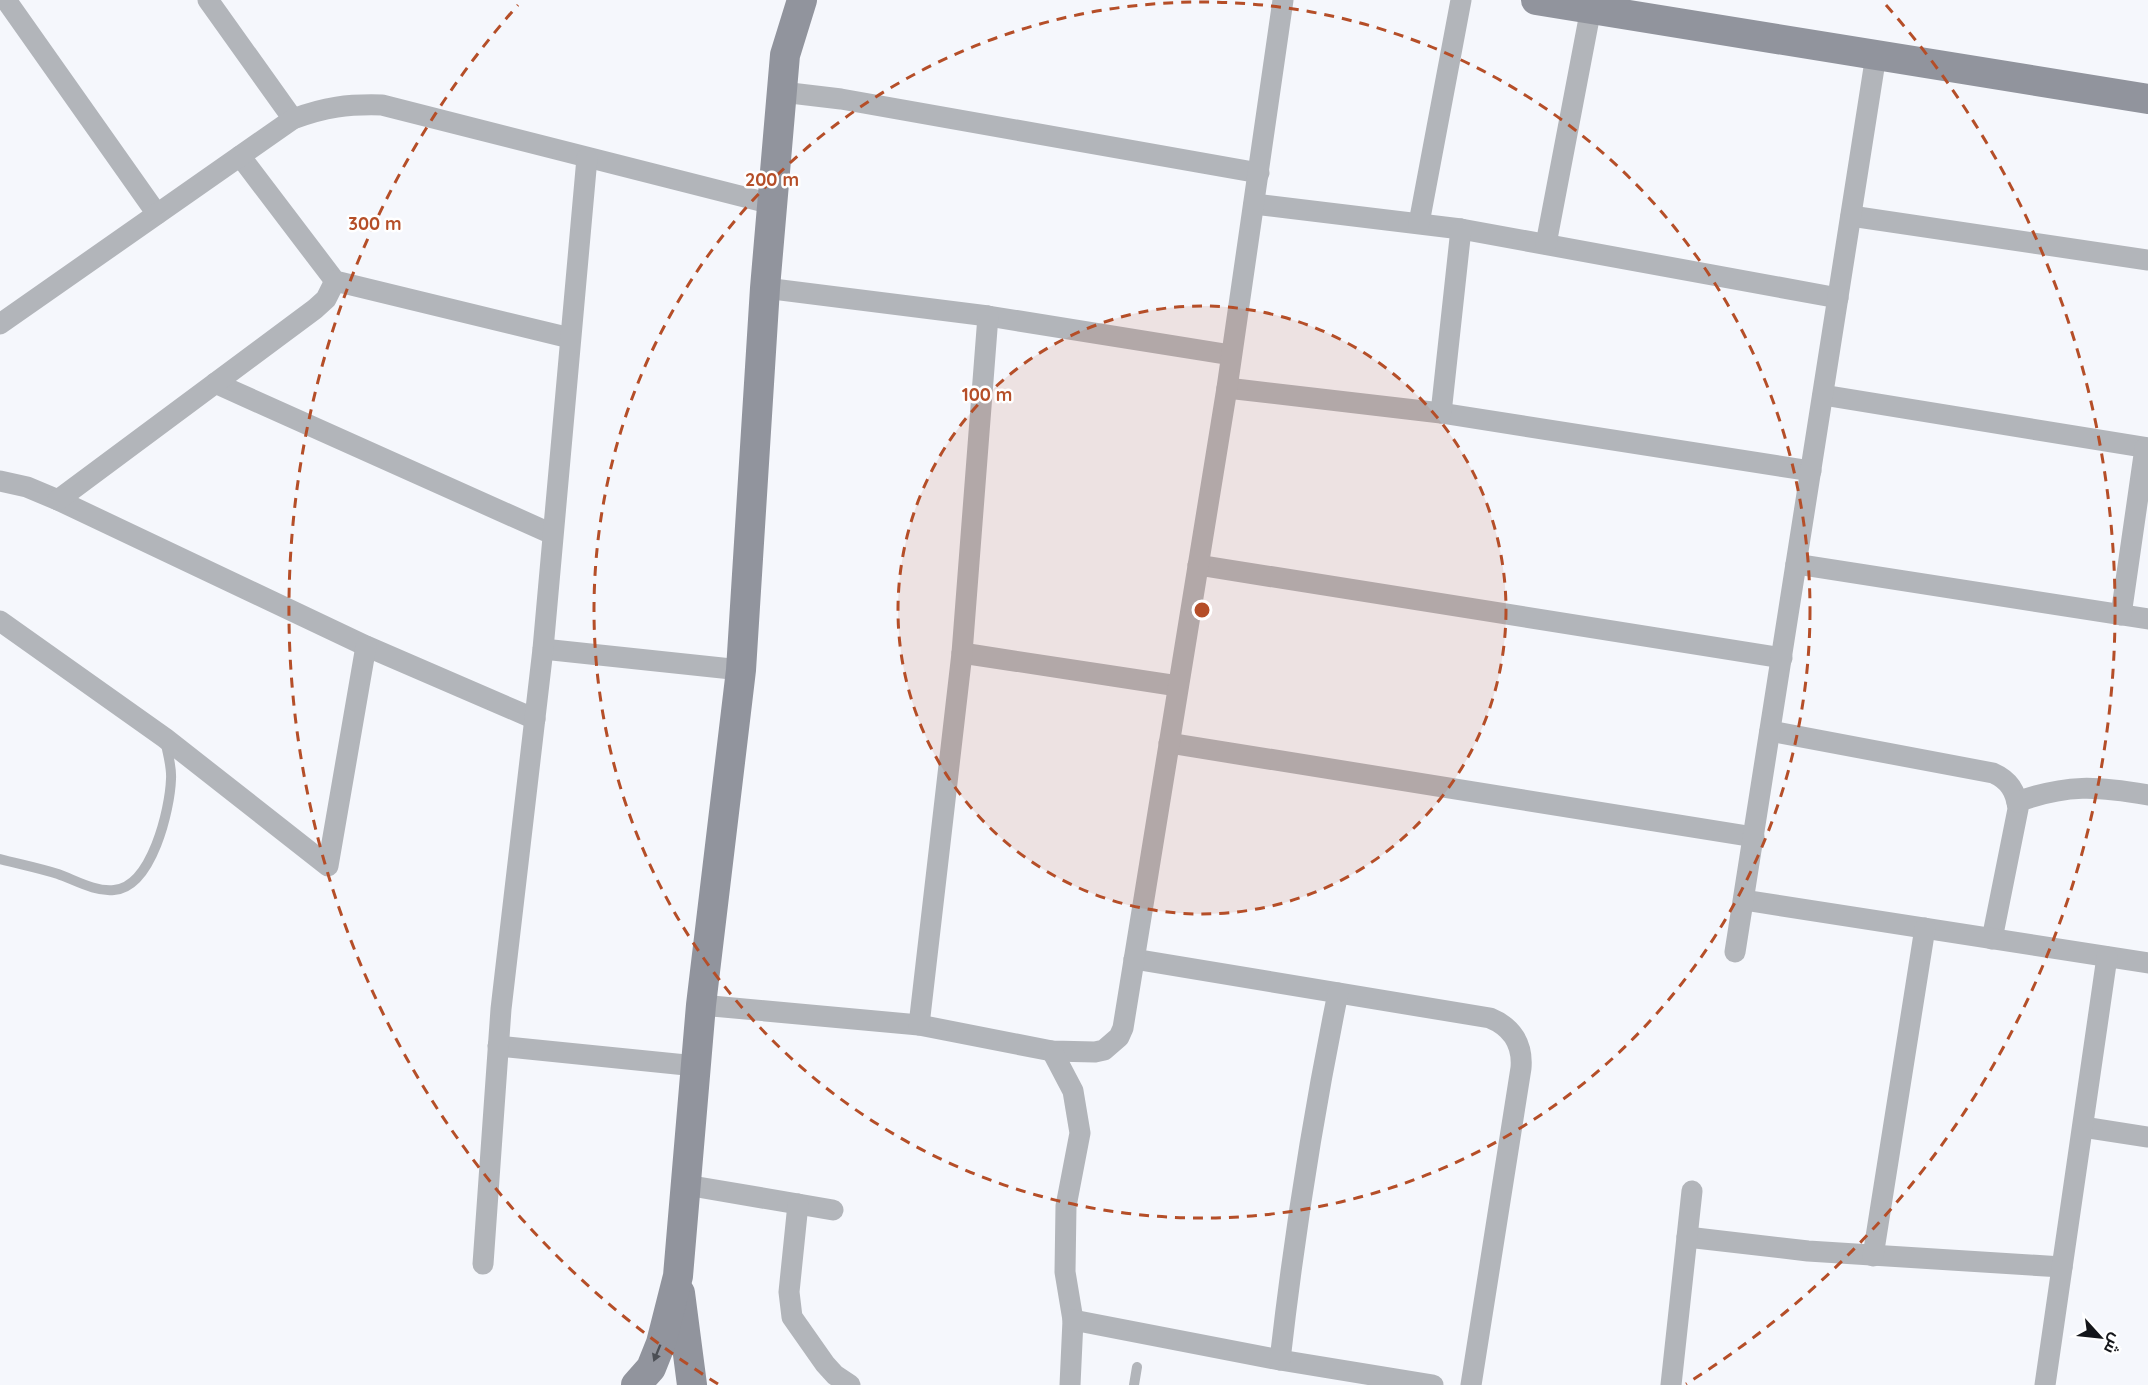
<svg xmlns="http://www.w3.org/2000/svg" width="2148" height="1385" font-family="Quicksand,Cairo,sans-serif">
  <style>
    .lines { fill: none; stroke-linecap: round; stroke-linejoin: round }
    .lane { stroke: #b2b5ba; stroke-width: 10 }
    .street { stroke: #b2b5ba; stroke-width: 21 }
    .secondary { stroke: #91949d; stroke-width: 30 }
    .oneway { fill: #4c4f55 }
    .ring { fill: none; stroke: #b54e28; stroke-width: 3; stroke-dasharray: 10 8 }
    .centre { fill: #b54e28; stroke: #fff; stroke-width: 3 }
    .ring-label { font-size: 18px; text-anchor: middle; font-weight: bold; fill: #b54e28; stroke: #fff; stroke-width: 5; stroke-linejoin: round; paint-order: stroke }
  </style>
  <rect width="100%" height="100%" fill="#f5f7fc"/>
  <g class="lines">
    <g class="lane">
      <path d="M 0,859 C 19,864 39,868 58,874 C 75,880 95,892 114,890 C 152,887 170,809 171,779 C 172,766 167,752 165,739"/>
      <path d="M 1134,1385 L 1137,1367"/>
    </g>
    <g class="street">
      <path d="M 6,0 L 157,214"/>
      <path d="M 208,0 L 293,119"/>
      <path d="M 782,92 L 841,99 L 1259,173"/>
      <path d="M 240,156 L 335,281 L 570,338"/>
      <path d="M 1254,204 L 1461,229 L 1838,298"/>
      <path d="M 1851,216 L 2148,260"/>
      <path d="M 1419,223 L 1461,0"/>
      <path d="M 1546,244 L 1591,8"/>
      <path d="M 765,288 L 988,316 L 1231,355"/>
      <path d="M 0,324 L 293,119 C 325,107 348,104 382,105 L 772,204"/>
      <path d="M 215,383 L 552,534"/>
      <path d="M 1227,388 L 1441,413 L 1811,471"/>
      <path d="M 1823,395 L 2148,448"/>
      <path d="M 1441,413 L 1461,229"/>
      <path d="M 0,481 L 27,487 L 58,500 L 366,646 L 535,719"/>
      <path d="M 58,500 L 315,309 L 326,299 L 335,281"/>
      <path d="M 1796,564 L 2148,619"/>
      <path d="M 1198,565 L 1782,658"/>
      <path d="M 2121,615 L 2145,448"/>
      <path d="M 0,621 L 165,738 L 328,866 L 366,646"/>
      <path d="M 543,649 L 741,670"/>
      <path d="M 962,653 L 1178,686"/>
      <path d="M 1770,731 L 1993,773 C 2009,780 2016,791 2018,809 L 1992,939"/>
      <path d="M 1169,743 L 1754,837"/>
      <path d="M 2017,802 C 2067,784 2097,786 2148,795"/>
      <path d="M 1744,900 L 2148,963"/>
      <path d="M 1735,952 L 1876,55"/>
      <path d="M 1134,959 L 1490,1018 C 1512,1027 1523,1044 1521,1068 L 1471,1385"/>
      <path d="M 701,1005 L 919,1025 L 1052,1051 L 1095,1052 L 1104,1050 L 1119,1037 L 1123,1028 L 1227,388 L 1283,0"/>
      <path d="M 919,1025 L 962,653 L 988,316"/>
      <path d="M 498,1046 L 696,1066"/>
      <path d="M 1052,1051 L 1073,1091 L 1080,1133 L 1066,1206 L 1065,1272 L 1073,1320 L 1070,1385"/>
      <path d="M 2083,1127 L 2148,1137"/>
      <path d="M 686,1185 L 833,1210"/>
      <path d="M 798,1204 L 789,1292 L 792,1317 L 825,1364 L 835,1375 L 850,1385"/>
      <path d="M 1687,1237 L 1808,1251 L 2062,1267"/>
      <path d="M 1873,1256 L 1925,928"/>
      <path d="M 483,1264 L 501,1009 L 543,649 L 587,158"/>
      <path d="M 1073,1320 L 1280,1360 L 1433,1385"/>
      <path d="M 1280,1360 C 1294,1237 1313,1115 1338,993"/>
      <path d="M 1671,1385 L 1692,1191"/>
      <path d="M 2045,1385 L 2107,957"/>
    </g>
    <g class="secondary">
      <path d="M 1536,0 L 2148,99"/>
      <path d="M 680,1293 L 692,1385"/>
      <path d="M 636,1385 L 651,1368 L 661,1343 L 678,1276 L 701,1005 L 741,670 L 765,288 L 785,55 L 802,0"/>
    </g>
  </g>
  <defs><path id="oneway-solid" d="M-6-.8H1V-3.2L6.5 0L1 3.2V.8H-6Z" transform="scale(1.5)"/></defs>
  <use class="oneway" href="#oneway-solid" transform="translate(657 1353) rotate(112)"/>
  <circle cx="1202" cy="610" r="304" fill="#b54e28" fill-opacity=".12"/>
  <g class="ring">
    <circle cx="1202" cy="610" r="304"/>
    <circle cx="1202" cy="610" r="608"/>
    <path d="M718 1384A913 913 0 0 1 518 5M1886 5A913 913 0 0 1 1686 1384"/>
  </g>
  <circle cx="1202" cy="610" r="9" class="centre"/>
  <g class="ring-label">
    <text x="772" y="186">200 m</text>
    <text x="375" y="230">300 m</text>
    <text x="987" y="401">100 m</text>
  </g>
  <g transform="translate(2100 1337) rotate(117)" stroke="#ffffff" stroke-width="4.5" paint-order="stroke">
  <path d="M0-4.5L10 22L0 15L-10 22Z" fill="#14161a"/>
  <text y="-9" font-size="16" font-weight="bold" text-anchor="middle" fill="#14161a">ش</text>
  </g>
</svg>
